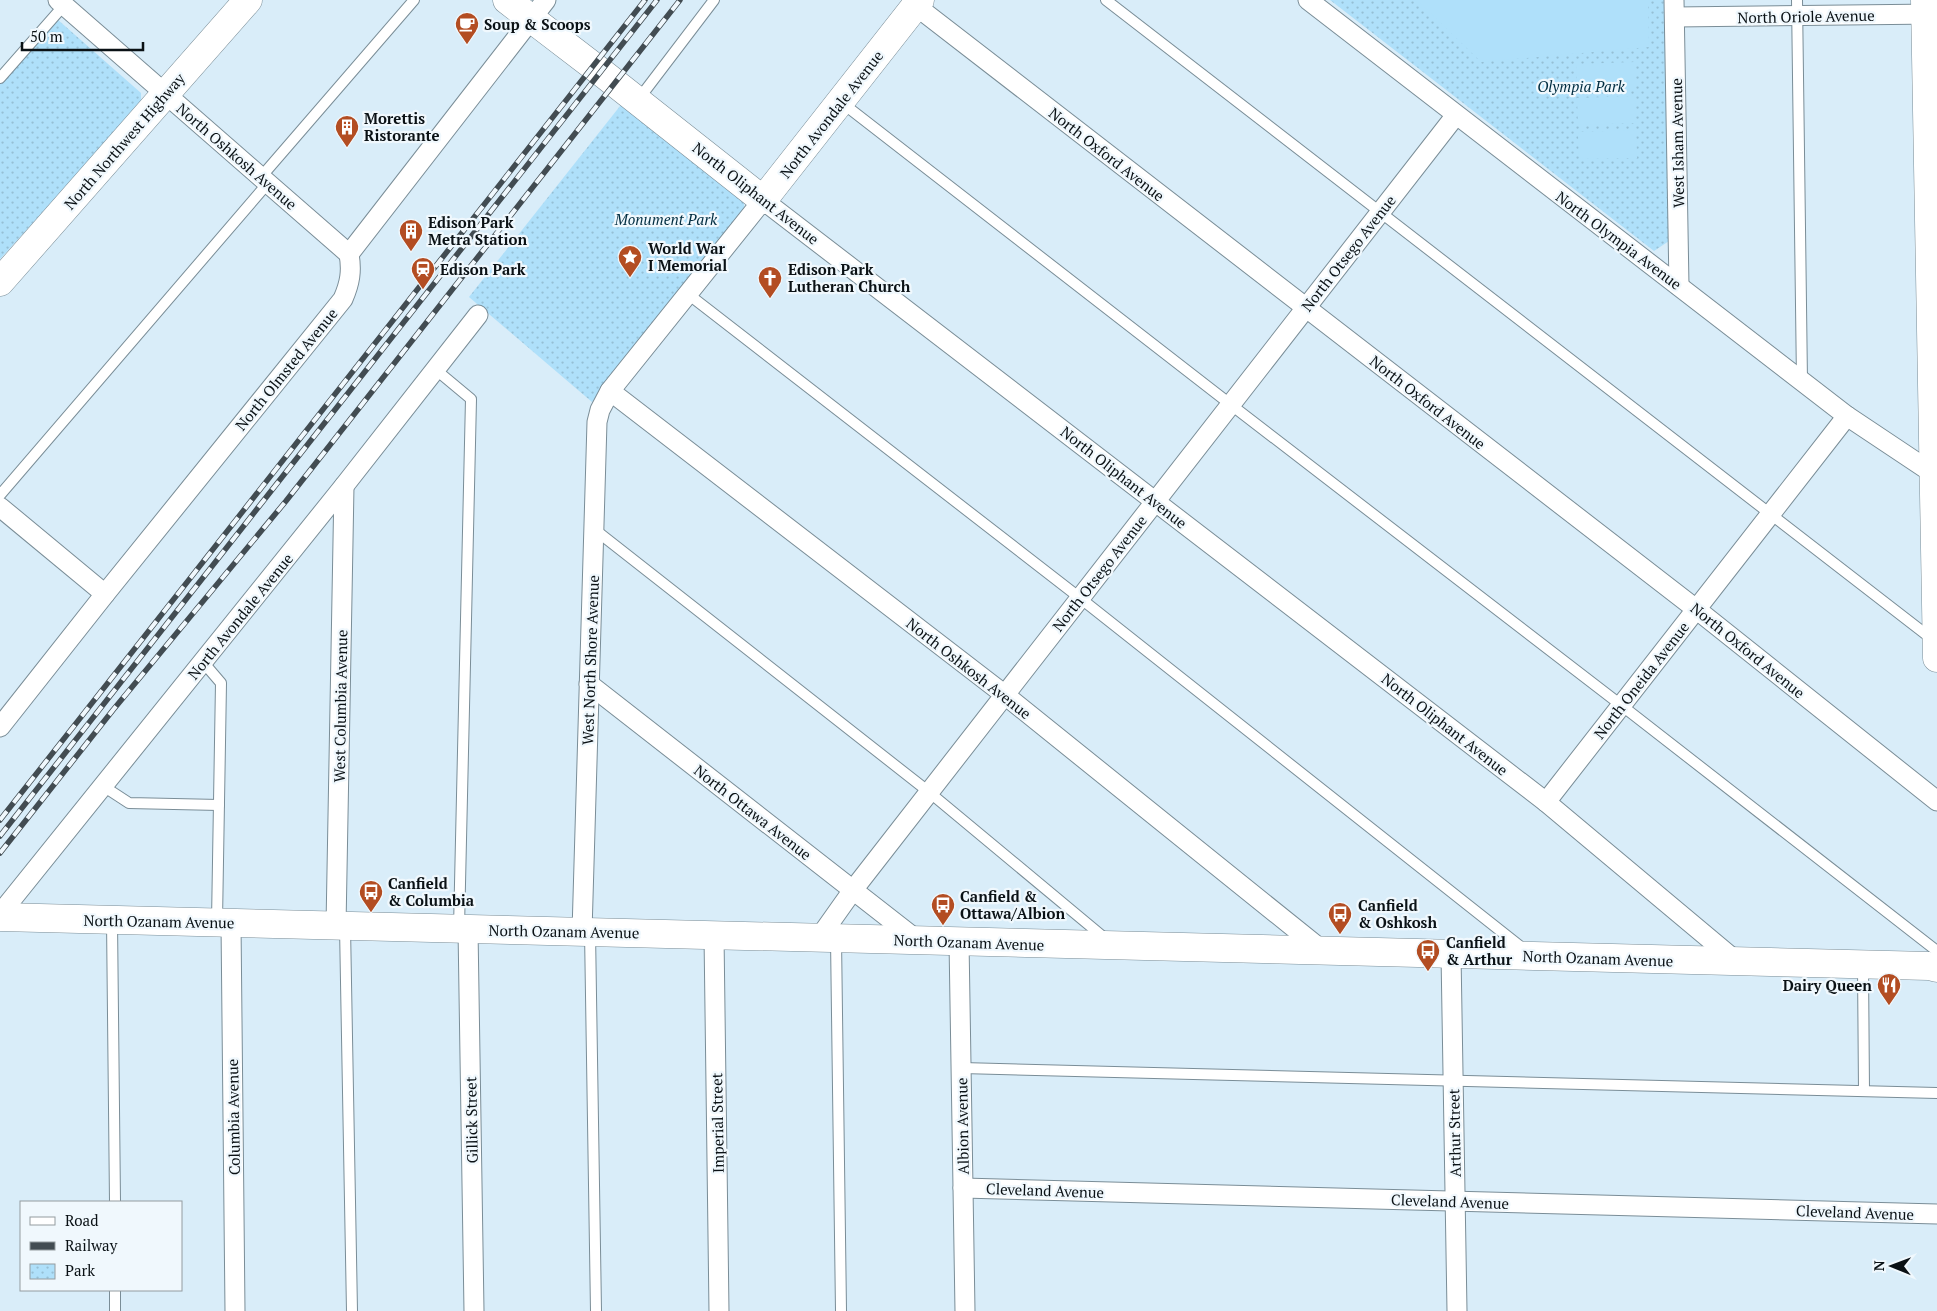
<svg xmlns="http://www.w3.org/2000/svg" width="1937" height="1311" font-family="'PT Serif',serif">
  <style>
    .park { fill: url(#park-dots) }
    .pitch { fill: #afe0fa }
    .lines { fill: none; stroke-linecap: round; stroke-linejoin: round }
    .lane-casing { stroke: #7a8d97; stroke-width: 12 }
    .street-casing { stroke: #7a8d97; stroke-width: 21 }
    .secondary-casing { stroke: #7a8d97; stroke-width: 29 }
    .lane { stroke: #fff; stroke-width: 10 }
    .street { stroke: #fff; stroke-width: 19 }
    .secondary { stroke: #fff; stroke-width: 28 }
    .rail-casing { stroke: #424c52; stroke-width: 5.5 }
    .rail { stroke: #f0f8fd; stroke-width: 4; stroke-dasharray: 11; stroke-linecap: butt }
    .labels { text-anchor: middle; dominant-baseline: central; stroke-width: 4.5; stroke-linejoin: round; paint-order: stroke }
    .street-label { font-size: 15px; fill: #0a1115; stroke: #f0f8fd }
    .poi-label { font-size: 15px; font-weight: bold; fill: #0a1115; stroke: #f0f8fd; text-anchor: start }
    .park-label { font-size: 15px; font-style: italic; fill: #002d41; stroke: #f0f8fd }
  </style>
  <defs>
    <pattern id="park-dots" width="8" height="8" patternUnits="userSpaceOnUse" patternTransform="scale(1.25)"><rect width="8" height="8" fill="#afe0fa"/><path d="M2 2h.1M6 6h.1" fill="none" stroke="#95bfd5" stroke-width="1.8" stroke-linecap="round"/></pattern>
  </defs>
  <rect width="100%" height="100%" fill="#d9edf9"/>
  <g class="park">
    <path d="M 1330,0 L 1665,0 L 1669,241 L 1654,251 Z"/>
    <path d="M 57,19 L 141,93 L 141,100 L 139,106 L 0,259 L 0,83 Z"/>
    <path d="M 624,101 L 744,202 L 744,209 L 592,402 L 469,297 Z"/>
  </g>
  <g class="pitch">
    <path d="M 1417,0 L 1648,0 L 1649,47 L 1481,62 Z"/>
    <path d="M 1635,62 L 1635,90 L 1577,91 L 1576,64 Z"/>
    <path d="M 1635,96 L 1636,123 L 1578,125 L 1577,98 Z"/>
    <path d="M 1636,130 L 1637,158 L 1579,159 L 1578,132 Z"/>
  </g>
  <g class="lines">
    <g class="lane-casing">
      <g id="lane">
        <path d="M 1106,0 L 1932,639"/>
        <path d="M 1797,0 L 1802,381"/>
        <path d="M 0,78 L 66,3"/>
        <path d="M 638,100 L 714,0"/>
        <path d="M 841,102 L 1230,404 L 1621,705 L 1937,951"/>
        <path d="M 261,177 L 414,0"/>
        <path d="M 688,294 L 1080,598 L 1526,951"/>
        <path d="M 435,369 L 471,399 L 459,928"/>
        <path d="M 0,495 L 268,183"/>
        <path d="M 594,529 L 929,792 L 1107,940"/>
        <path d="M 203,662 L 221,683 L 217,921"/>
        <path d="M 103,786 L 129,803 L 219,805"/>
        <path d="M 112,921 L 115,1202"/>
        <path d="M 345,927 L 352,1311"/>
        <path d="M 590,932 L 596,1311"/>
        <path d="M 836,939 L 841,1311"/>
        <path d="M 1863,966 L 1864,1091"/>
        <path d="M 962,1068 L 1937,1093"/>
        <path d="M 115,1290 L 115,1311"/>
      </g>
    </g>
    <g class="street-casing">
      <g id="street">
        <path d="M 58,0 L 349,254"/>
        <path d="M 1308,0 L 1847,416 L 1937,476"/>
        <path d="M 1674,0 L 1679,286"/>
        <path d="M 916,6 L 1696,609 L 1937,801"/>
        <path d="M 1675,17 L 1936,14"/>
        <path d="M 610,391 L 1005,695 L 1323,951"/>
        <path d="M 0,507 L 105,594"/>
        <path d="M 589,684 L 917,940"/>
        <path d="M 0,727 L 105,594 L 343,299 C 350,283 352,271 349,254 L 546,0"/>
        <path d="M 1546,802 L 1847,416"/>
        <path d="M 0,914 L 344,486 L 478,315"/>
        <path d="M 231,923 L 235,1311"/>
        <path d="M 336,926 L 344,486"/>
        <path d="M 468,929 L 474,1311"/>
        <path d="M 582,932 L 597,422 L 600,410 L 610,391 L 763,200 L 1546,802 L 1736,961"/>
        <path d="M 714,935 L 719,1311"/>
        <path d="M 819,938 L 853,890 L 1456,115"/>
        <path d="M 959,941 L 965,1311"/>
        <path d="M 1451,954 L 1457,1311"/>
        <path d="M 963,1188 L 1937,1214"/>
      </g>
    </g>
    <g class="secondary-casing">
      <g id="secondary">
        <path d="M 507,0 L 601,72 L 763,200 L 920,0"/>
        <path d="M 1925,0 L 1937,658"/>
        <path d="M 0,282 L 248,0"/>
        <path d="M 0,917 L 1929,966 L 1937,968"/>
      </g>
    </g>
    <use href="#lane" class="lane"/>
    <use href="#street" class="street"/>
    <use href="#secondary" class="secondary"/>
    <g class="rail-casing">
      <g id="rail">
        <path d="M 0,820 L 645,0"/>
        <path d="M 0,836 L 657,0"/>
        <path d="M 0,853 L 113,710 L 286,501 L 680,0"/>
      </g>
    </g>
    <use href="#rail" class="rail"/>
  </g>
  <defs>
    <g id="cafe-pin" transform="scale(1.25)"><path d="M0 17L-7.5 6A9.5 9.5 0 1 1 7.5 6Z" fill="#b34d22" stroke="#f0f8fd"/><path d="M-5.5-4.5H6V0H3Q3 3.5 0 3.5H-2.5Q-5.5 3.5-5.5 0ZM3-3.2v2h1.7v-2ZM-6 4.5H4V6H-6Z" fill="#fff"/></g>
    <g id="building-pin" transform="scale(1.25)"><path d="M0 17L-7.5 6A9.5 9.5 0 1 1 7.5 6Z" fill="#b34d22" stroke="#f0f8fd"/><path d="M-4-6H4V6H1V3H-1V6H-4ZM-2.5-4.3h1.7v1.8h-1.7ZM.8-4.3h1.7v1.8H.8ZM-2.5-1h1.7V.8h-1.7ZM.8-1h1.7V.8H.8Z" fill="#fff"/></g>
    <g id="sight-pin" transform="scale(1.25)"><path d="M0 17L-7.5 6A9.5 9.5 0 1 1 7.5 6Z" fill="#b34d22" stroke="#f0f8fd"/><path d="M0-6L1.8-2.2L6-1.7L2.9 1.2L3.7 5.4L0 3.3L-3.7 5.4L-2.9 1.2L-6-1.7L-1.8-2.2Z" fill="#fff"/></g>
    <g id="station-pin" transform="scale(1.25)"><path d="M0 17L-7.5 6A9.5 9.5 0 1 1 7.5 6Z" fill="#b34d22" stroke="#f0f8fd"/><path d="M-3-6H3Q5-6 5-4V2Q5 4 3 4L4.5 6H3L1.5 4h-3L-3 6H-4.5L-3 4Q-5 4-5 2V-4Q-5-6-3-6ZM-3.5-4v3h7v-3ZM-3.5 1v1.5H-2V1ZM2 1v1.5H3.5V1Z" fill="#fff"/></g>
    <g id="church-pin" transform="scale(1.25)"><path d="M0 17L-7.5 6A9.5 9.5 0 1 1 7.5 6Z" fill="#b34d22" stroke="#f0f8fd"/><path d="M-1.2-6h2.4v3.5h3.3v2.4h-3.3V6h-2.4V-.1h-3.3v-2.4h3.3Z" fill="#fff"/></g>
    <g id="bus-pin" transform="scale(1.25)"><path d="M0 17L-7.5 6A9.5 9.5 0 1 1 7.5 6Z" fill="#b34d22" stroke="#f0f8fd"/><path d="M-5-6H5V4H4V6H2V4H-2V6H-4V4H-5ZM-3.5-4V0h7V-4ZM-3.5 1.2v1.5H-2V1.2ZM2 1.2v1.5H3.5V1.2Z" fill="#fff"/></g>
    <g id="restaurant-pin" transform="scale(1.25)"><path d="M0 17L-7.5 6A9.5 9.5 0 1 1 7.5 6Z" fill="#b34d22" stroke="#f0f8fd"/><path d="M-5-6h1v4h1v-4h1v4h1v-4h1v5L-1.5 .5V6h-2V.5L-5-1ZM5-6V6H3V1.5H1.5Q1.5-4 5-6Z" fill="#fff"/></g>
  </defs>
  <g fill-rule="evenodd">
    <use href="#cafe-pin" x="467" y="24"/>
    <use href="#building-pin" x="347" y="127"/>
    <use href="#building-pin" x="411" y="231"/>
    <use href="#sight-pin" x="630" y="257"/>
    <use href="#station-pin" x="423" y="269"/>
    <use href="#church-pin" x="770" y="278"/>
    <use href="#bus-pin" x="371" y="892"/>
    <use href="#bus-pin" x="943" y="905"/>
    <use href="#bus-pin" x="1340" y="914"/>
    <use href="#bus-pin" x="1428" y="951"/>
    <use href="#restaurant-pin" x="1889" y="985"/>
  </g>
  <g class="labels">
    <g class="street-label">
      <text transform="translate(1806 16) rotate(-1)">North Oriole Avenue</text>
      <text transform="translate(831 114) rotate(-52)">North Avondale Avenue</text>
      <text transform="translate(124 141) rotate(-49)">North Northwest Highway</text>
      <text transform="translate(1677 143) rotate(-91)">West Isham Avenue</text>
      <text transform="translate(1107 154) rotate(38)">North Oxford Avenue</text>
      <text transform="translate(237 156) rotate(41)">North Oshkosh Avenue</text>
      <text transform="translate(756 193) rotate(38)">North Oliphant Avenue</text>
      <text transform="translate(1619 240) rotate(37)">North Olympia Avenue</text>
      <text transform="translate(1348 253) rotate(-52)">North Otsego Avenue</text>
      <text transform="translate(286 369) rotate(-51)">North Olmsted Avenue</text>
      <text transform="translate(1428 402) rotate(38)">North Oxford Avenue</text>
      <text transform="translate(1124 477) rotate(38)">North Oliphant Avenue</text>
      <text transform="translate(1099 573) rotate(-52)">North Otsego Avenue</text>
      <text transform="translate(240 616) rotate(-51)">North Avondale Avenue</text>
      <text transform="translate(1748 650) rotate(39)">North Oxford Avenue</text>
      <text transform="translate(590 660) rotate(-88)">West North Shore Avenue</text>
      <text transform="translate(969 668) rotate(38)">North Oshkosh Avenue</text>
      <text transform="translate(1641 680) rotate(-52)">North Oneida Avenue</text>
      <text transform="translate(340 706) rotate(-89)">West Columbia Avenue</text>
      <text transform="translate(1445 724) rotate(38)">North Oliphant Avenue</text>
      <text transform="translate(753 812) rotate(38)">North Ottawa Avenue</text>
      <text transform="translate(159 921) rotate(1)">North Ozanam Avenue</text>
      <text transform="translate(564 931) rotate(1)">North Ozanam Avenue</text>
      <text transform="translate(969 942) rotate(2)">North Ozanam Avenue</text>
      <text transform="translate(1598 958) rotate(2)">North Ozanam Avenue</text>
      <text transform="translate(233 1117) rotate(-91)">Columbia Avenue</text>
      <text transform="translate(471 1120) rotate(-91)">Gillick Street</text>
      <text transform="translate(717 1123) rotate(-91)">Imperial Street</text>
      <text transform="translate(962 1126) rotate(-91)">Albion Avenue</text>
      <text transform="translate(1454 1133) rotate(-91)">Arthur Street</text>
      <text transform="translate(1045 1190) rotate(2)">Cleveland Avenue</text>
      <text transform="translate(1450 1201) rotate(2)">Cleveland Avenue</text>
      <text transform="translate(1855 1212) rotate(2)">Cleveland Avenue</text>
    </g>
    <g class="poi-label">
      <text x="484" y="24">Soup &amp; Scoops</text>
      <text x="364" y="118">Morettis<tspan x="364" dy="17">Ristorante</tspan></text>
      <text x="428" y="222">Edison Park<tspan x="428" dy="17">Metra Station</tspan></text>
      <text x="648" y="248">World War<tspan x="648" dy="17">I Memorial</tspan></text>
      <text x="440" y="269">Edison Park</text>
      <text x="788" y="269">Edison Park<tspan x="788" dy="17">Lutheran Church</tspan></text>
      <text x="388" y="883">Canfield<tspan x="388" dy="17">&amp; Columbia</tspan></text>
      <text x="960" y="896">Canfield &amp;<tspan x="960" dy="17">Ottawa/Albion</tspan></text>
      <text x="1358" y="905">Canfield<tspan x="1358" dy="17">&amp; Oshkosh</tspan></text>
      <text x="1446" y="942">Canfield<tspan x="1446" dy="17">&amp; Arthur</tspan></text>
      <text x="1872" y="985" text-anchor="end">Dairy Queen</text>
    </g>
    <g class="park-label">
      <text x="1581" y="86">Olympia Park</text>
      <text x="666" y="219">Monument Park</text>
    </g>
  </g>
  <rect x="20" y="1201" width="162" height="90" fill="#f0f8fd" stroke="#949ca0"/>
  <rect x="30" y="1217" width="25" height="8" fill="#ffffff" stroke="#949ca0"/>
  <text x="65" y="1226" font-size="15" fill="#0a1115">Road</text>
  <rect x="30" y="1242" width="25" height="8" fill="#424c52" stroke="#949ca0"/>
  <text x="65" y="1251" font-size="15" fill="#0a1115">Railway</text>
  <rect x="30" y="1264" width="25" height="15" fill="url(#park-dots)" stroke="#949ca0"/>
  <text x="65" y="1276" font-size="15" fill="#0a1115">Park</text>
  <g transform="translate(1892 1266) rotate(271)" stroke="#f0f8fd" stroke-width="4" paint-order="stroke">
  <path d="M0-4L9 19L0 12L-9 19Z" fill="#0a1115"/>
  <text y="-8" font-size="14" font-weight="bold" text-anchor="middle" fill="#0a1115">N</text>
  </g>
  <path d="M22 42v8h121v-8" fill="none" stroke="#0a1115" stroke-width="2.5"/>
  <text x="30" y="42" font-size="15" fill="#0a1115" stroke="#f0f8fd" stroke-width="4" paint-order="stroke">50 m</text>
</svg>
